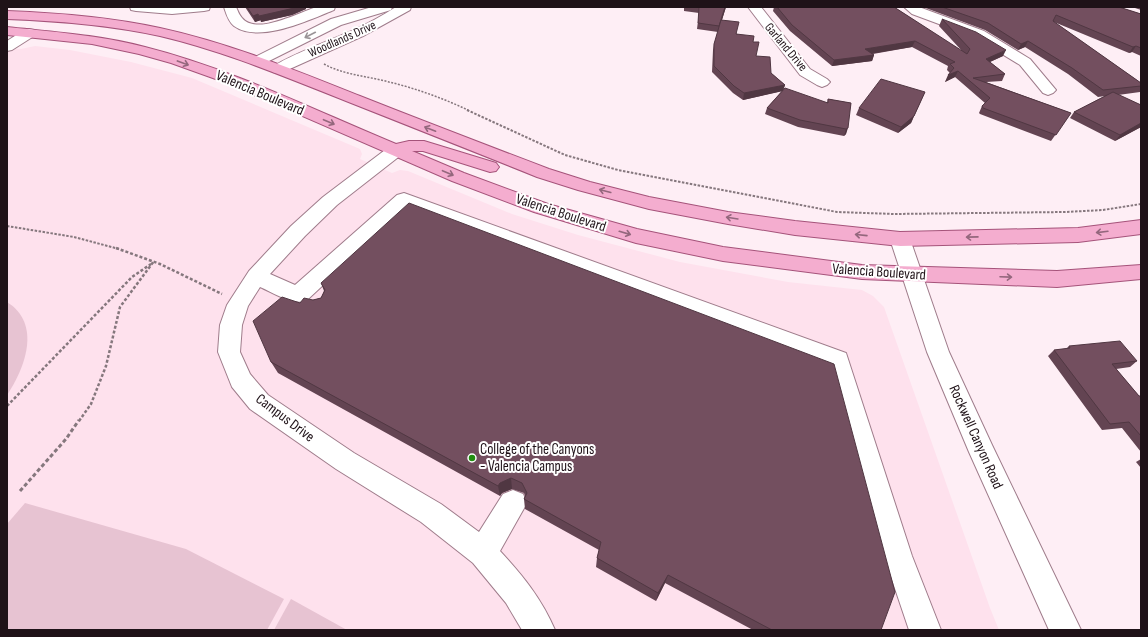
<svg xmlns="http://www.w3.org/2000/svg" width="1148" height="637" font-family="'Sofia Sans Condensed',sans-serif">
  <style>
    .built { fill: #fee1ed }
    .green { fill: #e7c3d2 }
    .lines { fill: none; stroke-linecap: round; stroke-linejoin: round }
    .minor-casing { stroke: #9f7c8b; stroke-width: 2 }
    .major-casing { stroke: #a5537a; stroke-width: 2 }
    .path-far3 { stroke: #85777d; stroke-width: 1.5; stroke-dasharray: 2 1.5; stroke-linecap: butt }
    .path-far2 { stroke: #85777d; stroke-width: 2; stroke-dasharray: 2.5 1.5; stroke-linecap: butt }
    .path-far1 { stroke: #85777d; stroke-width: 2.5; stroke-dasharray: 3 2; stroke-linecap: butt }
    .path { stroke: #85777d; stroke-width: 3; stroke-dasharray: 4 2.5; stroke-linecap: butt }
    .minor { fill: #fff; fill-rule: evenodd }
    .major { fill: #f4adcf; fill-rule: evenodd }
    .wall { fill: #634452 }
    .shaded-wall { fill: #503742 }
    .building { fill: #734f5f; stroke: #503742 }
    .oneway { stroke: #9a9497 }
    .oneway2 { stroke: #94677d }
    .poi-dot { fill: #228e11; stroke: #fff; stroke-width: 1.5 }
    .labels { text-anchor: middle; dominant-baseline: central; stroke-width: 4; stroke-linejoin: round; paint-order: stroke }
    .far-street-label { font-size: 13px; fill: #1f1218; stroke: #fff }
    .street-label { font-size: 15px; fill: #1f1218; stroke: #fff }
    .poi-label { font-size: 15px; fill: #1f1218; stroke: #fff; text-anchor: start }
  </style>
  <rect width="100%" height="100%" fill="#feeef5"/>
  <path class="built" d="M 35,46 L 70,50 L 131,62 L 192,78 L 360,149 L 362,154 L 360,159 L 392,173 L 400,170 L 408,171 L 512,214 L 578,235 L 680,262 L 788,282 L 862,290 L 873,296 L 884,307 L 990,608 L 999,630 L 7,630 L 7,48 L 21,49 Z"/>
  <g class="green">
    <path d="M 7,302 C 42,324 25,368 7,395 Z"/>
    <path d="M 25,503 L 186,549 L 284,599 L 267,630 L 7,630 L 7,524 Z"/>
    <path d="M 291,599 L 347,630 L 274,630 Z"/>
  </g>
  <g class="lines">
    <g class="minor-casing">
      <g id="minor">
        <path d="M 130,7 L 210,7 L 209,10 L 204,11 L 172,14 L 136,11 L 131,10 Z"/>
        <path d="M 224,7 L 236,7 C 238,11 239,15 242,18 C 257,36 299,12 317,7 C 322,6 330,7 335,7 L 334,10 C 309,20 259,44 234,26 C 228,21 226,13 224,7 Z"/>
        <path d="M 372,7 L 392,7 L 391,10 L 341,25 L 263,64 L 258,65 L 253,64 L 251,61 L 253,58 L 331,19 Z"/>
        <path d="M 396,7 L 411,7 L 410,10 L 363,36 L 283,72 L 278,73 L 273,72 L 271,69 C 277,60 338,37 352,31 C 367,24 382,16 396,7 Z"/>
        <path d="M 748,7 L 761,7 L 810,69 L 827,79 L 830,82 L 827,85 L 822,87 L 817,85 L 800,75 Z"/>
        <path d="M 904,7 L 919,7 L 984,31 L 1030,59 L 1056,90 L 1053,93 L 1048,95 L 1043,93 L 1020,65 L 974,37 L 912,14 Z"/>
        <path d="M 29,29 L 34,30 L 36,33 L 34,36 L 12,50 L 7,51 L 7,41 L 24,30 Z"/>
        <path d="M 395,146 L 401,147 L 404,151 L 401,155 L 337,205 L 305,236 L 270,274 L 295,285 L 397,195 L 404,193 L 846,353 L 912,556 L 941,630 L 909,630 L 884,556 L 828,366 L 407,207 L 306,301 C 291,305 274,293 260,287 L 248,306 L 242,325 L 240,352 L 250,374 L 268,395 L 354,453 L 441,504 L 479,532 L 503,494 L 513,490 L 523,494 L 527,503 L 500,551 C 523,576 541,598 555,630 L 522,630 L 506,603 L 473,563 L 421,522 L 336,469 L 250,409 L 232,387 L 218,352 L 220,325 L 227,305 L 249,271 L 291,226 L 323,197 L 389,147 Z"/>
        <path d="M 900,232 L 907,234 L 910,239 L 949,352 L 992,445 L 1081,630 L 1049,630 L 969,452 L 927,352 L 890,239 L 893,234 Z"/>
      </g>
    </g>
    <g class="major-casing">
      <g id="major">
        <path d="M 7,11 C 58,13 110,17 160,28 C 229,43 295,70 360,96 C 423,121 486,145 549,169 L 590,182 L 649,197 L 728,212 L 795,221 L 900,232 L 1078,228 L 1141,220 L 1141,234 L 1078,242 L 900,246 L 795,235 L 728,224 L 649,209 L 578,190 L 537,177 C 473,151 409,126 346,101 C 285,77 224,51 160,36 C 110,25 58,21 7,19 Z"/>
        <path d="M 7,27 C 53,32 100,35 145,47 C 232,69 314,110 396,144 L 409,141 L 424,141 L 496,163 L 499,167 L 496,171 L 490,172 L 423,151 L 412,151 L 464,173 L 548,204 L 637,229 L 723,247 L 862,265 L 1057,271 L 1141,265 L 1141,279 L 1057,287 L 862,279 L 723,261 L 636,243 L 534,212 L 452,181 L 224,82 L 171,63 L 139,54 L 92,44 L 7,35 Z"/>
      </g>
    </g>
    <path class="path-far3" d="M 324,64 C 344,75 367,76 389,82 C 415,88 445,99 470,111"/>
    <g class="path-far2">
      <path d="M 467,110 L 565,155 L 618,170 L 837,212 L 894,214 L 1065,212 L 1103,210 L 1141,204"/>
      <path d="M 7,226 L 74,237 L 119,249"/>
    </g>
    <g class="path-far1">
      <path d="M 116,248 L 160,264 L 222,294"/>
      <path d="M 7,406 L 132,277 L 151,264"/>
      <path d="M 79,421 L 91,404 L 106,366 L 120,307 L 154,261"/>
    </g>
    <path class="path" d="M 20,491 L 66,439 L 79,420"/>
    <use href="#minor" class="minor"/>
    <use href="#major" class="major"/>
  </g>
  <g class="wall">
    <path d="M 245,7 L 309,7 L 306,8 L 306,9 L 292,15 L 261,22 L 261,20 L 255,22 Z"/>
    <path d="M 684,7 L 726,7 L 722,20 L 737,34 L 753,42 L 756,56 L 771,73 L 785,85 L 783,90 L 827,103 L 828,99 L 851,103 L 846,134 L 844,136 L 798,127 L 765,114 L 767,108 L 782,91 L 743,100 L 733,93 L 712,72 L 713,50 L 714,44 L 718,32 L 697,29 L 699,13 L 684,11 L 684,8 L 683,8 Z"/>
    <path d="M 774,7 L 894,7 L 963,52 L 939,26 L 942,19 L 1003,56 L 990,62 L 1005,74 L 1002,81 L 986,82 L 1071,113 L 1051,141 L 980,114 L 979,113 L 982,106 L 985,103 L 955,77 L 945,82 L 950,73 L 947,70 L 948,66 L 912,47 L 873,54 L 874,55 L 872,61 L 832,66 L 790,31 L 773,11 Z"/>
    <path d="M 923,7 L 1119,7 L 1141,14 L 1141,56 L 1132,52 L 1129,53 L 1054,22 L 1141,83 L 1141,91 L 1140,92 L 1118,95 L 1141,105 L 1141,127 L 1115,141 L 1070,118 L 1074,112 L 1105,96 L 1098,97 L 1068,74 L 1025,47 L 1018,50 L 985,30 Z"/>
    <path d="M 1132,7 L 1141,7 L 1141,10 Z"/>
    <path d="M 925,92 L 911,123 L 898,133 L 856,115 L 859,108 Z"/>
    <path d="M 321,283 L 881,630 L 753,630 L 665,583 L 656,601 L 596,567 L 597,558 L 599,550 L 525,509 L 524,499 L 525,496 L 524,493 L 512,489 L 502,493 L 500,496 L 278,373 L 271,362 L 300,303 L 321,298 L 324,291 Z"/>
    <path d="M 1069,346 L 1137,361 L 1130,367 L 1116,369 L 1139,396 L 1141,396 L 1141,452 L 1122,428 L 1102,430 L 1048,356 L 1054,350 L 1066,349 Z"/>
    <path d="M 1141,459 L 1141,468 L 1136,462 Z"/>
  </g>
  <g class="shaded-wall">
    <path d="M 294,7 L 309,7 L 306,8 L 306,9 L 292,15 L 261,22 L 259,16 Z"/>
    <path d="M 725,7 L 726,7 L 718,32 L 719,26 Z"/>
    <path d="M 258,14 L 261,20 L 255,22 L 253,16 Z"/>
    <path d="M 915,41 L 912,47 L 863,55 L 865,49 Z"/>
    <path d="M 1028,41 L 1025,47 L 1018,50 L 1021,44 Z"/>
    <path d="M 1136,46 L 1132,52 L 1129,53 L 1133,47 Z"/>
    <path d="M 1006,50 L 1003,56 L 983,65 L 986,59 Z"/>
    <path d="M 874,55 L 872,61 L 832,66 L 834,60 Z"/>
    <path d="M 958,71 L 955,77 L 945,82 L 948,75 Z"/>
    <path d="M 785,85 L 783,91 L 743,100 L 744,93 Z"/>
    <path d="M 914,116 L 911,123 L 898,133 L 901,127 Z"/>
    <path d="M 1141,123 L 1141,127 L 1115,141 L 1120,135 Z"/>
    <path d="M 848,128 L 846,134 L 844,136 L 846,129 Z"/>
    <path d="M 511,478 L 512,489 L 502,493 L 500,496 L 498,486 L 500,483 Z"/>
    <path d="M 668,575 L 665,583 L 656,601 L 658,593 Z"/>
  </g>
  <g class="building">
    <path d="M 247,7 L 294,7 L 290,9 L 259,16 L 258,14 L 253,16 Z"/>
    <path d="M 699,7 L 725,7 L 719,26 L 698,23 Z"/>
    <path d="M 777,7 L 894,7 L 967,54 L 970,49 L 942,19 L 976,32 L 1006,50 L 986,59 L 1005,74 L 973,78 L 1071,113 L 1056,135 L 983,108 L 982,106 L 990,98 L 958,71 L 948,75 L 954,68 L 950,64 L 955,62 L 915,41 L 865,49 L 874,55 L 834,60 L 792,25 Z"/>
    <path d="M 942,7 L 1119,7 L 1141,14 L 1141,48 L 1136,46 L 1133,47 L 1056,15 L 1053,21 L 1141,83 L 1141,86 L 1103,90 L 1072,68 L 1028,41 L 1021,44 L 988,23 Z"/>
    <path d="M 721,20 L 739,22 L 736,34 L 754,36 L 753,42 L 759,42 L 756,56 L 770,57 L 771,73 L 785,85 L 744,93 L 734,86 L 714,66 L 714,44 Z"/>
    <path d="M 881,79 L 925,92 L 914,116 L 901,127 L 859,108 Z"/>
    <path d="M 785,88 L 828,103 L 828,99 L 851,103 L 848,128 L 846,129 L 800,120 L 767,108 Z"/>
    <path d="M 1113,92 L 1141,105 L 1141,123 L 1120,135 L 1074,112 Z"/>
    <path d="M 409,203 L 834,364 L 895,592 L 881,630 L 772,630 L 668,575 L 658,593 L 597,558 L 601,542 L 524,499 L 527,493 L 522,483 L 511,478 L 500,483 L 498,486 L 271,362 L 253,321 L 282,297 L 300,303 L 304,298 L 313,300 L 321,298 L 325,290 L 321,283 Z"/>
    <path d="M 1120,341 L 1137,361 L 1112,364 L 1139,396 L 1141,396 L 1141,436 L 1129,422 L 1110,424 L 1054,350 L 1070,348 L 1069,346 Z"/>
  </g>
  <defs><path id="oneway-shaft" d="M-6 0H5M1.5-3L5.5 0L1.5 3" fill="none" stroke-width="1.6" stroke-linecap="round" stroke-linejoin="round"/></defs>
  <use class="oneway" href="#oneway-shaft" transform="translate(310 35) rotate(153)"/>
  <g class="oneway2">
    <use href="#oneway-shaft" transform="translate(183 63) rotate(20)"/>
    <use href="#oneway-shaft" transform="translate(329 122) rotate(23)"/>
    <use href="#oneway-shaft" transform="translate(430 129) rotate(-159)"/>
    <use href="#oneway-shaft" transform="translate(448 173) rotate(23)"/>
    <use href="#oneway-shaft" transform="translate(605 191) rotate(-165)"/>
    <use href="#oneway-shaft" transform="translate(732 218) rotate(-171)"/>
    <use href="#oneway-shaft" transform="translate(1102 232) rotate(173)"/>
    <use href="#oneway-shaft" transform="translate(625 233) rotate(16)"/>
    <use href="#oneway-shaft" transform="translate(861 235) rotate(-174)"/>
    <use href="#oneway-shaft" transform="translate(972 237) rotate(179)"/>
    <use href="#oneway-shaft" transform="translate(1006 277) rotate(2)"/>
  </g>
  <circle class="poi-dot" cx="472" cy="458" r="4"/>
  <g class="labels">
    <g class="far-street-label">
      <text transform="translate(342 39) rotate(-24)">Woodlands Drive</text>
      <text transform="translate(786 47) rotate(50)">Garland Drive</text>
    </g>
    <g class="street-label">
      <text transform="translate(260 93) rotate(23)">Valencia Boulevard</text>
      <text transform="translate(561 213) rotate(18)">Valencia Boulevard</text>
      <text transform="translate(879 272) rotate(4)">Valencia Boulevard</text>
      <text transform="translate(285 418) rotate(37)">Campus Drive</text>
      <text transform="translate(976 437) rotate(66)">Rockwell Canyon Road</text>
    </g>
    <g class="poi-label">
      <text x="480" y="449">College of the Canyons<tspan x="480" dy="17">- Valencia Campus</tspan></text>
    </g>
  </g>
  <rect width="1148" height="637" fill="none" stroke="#1f1218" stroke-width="16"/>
</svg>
